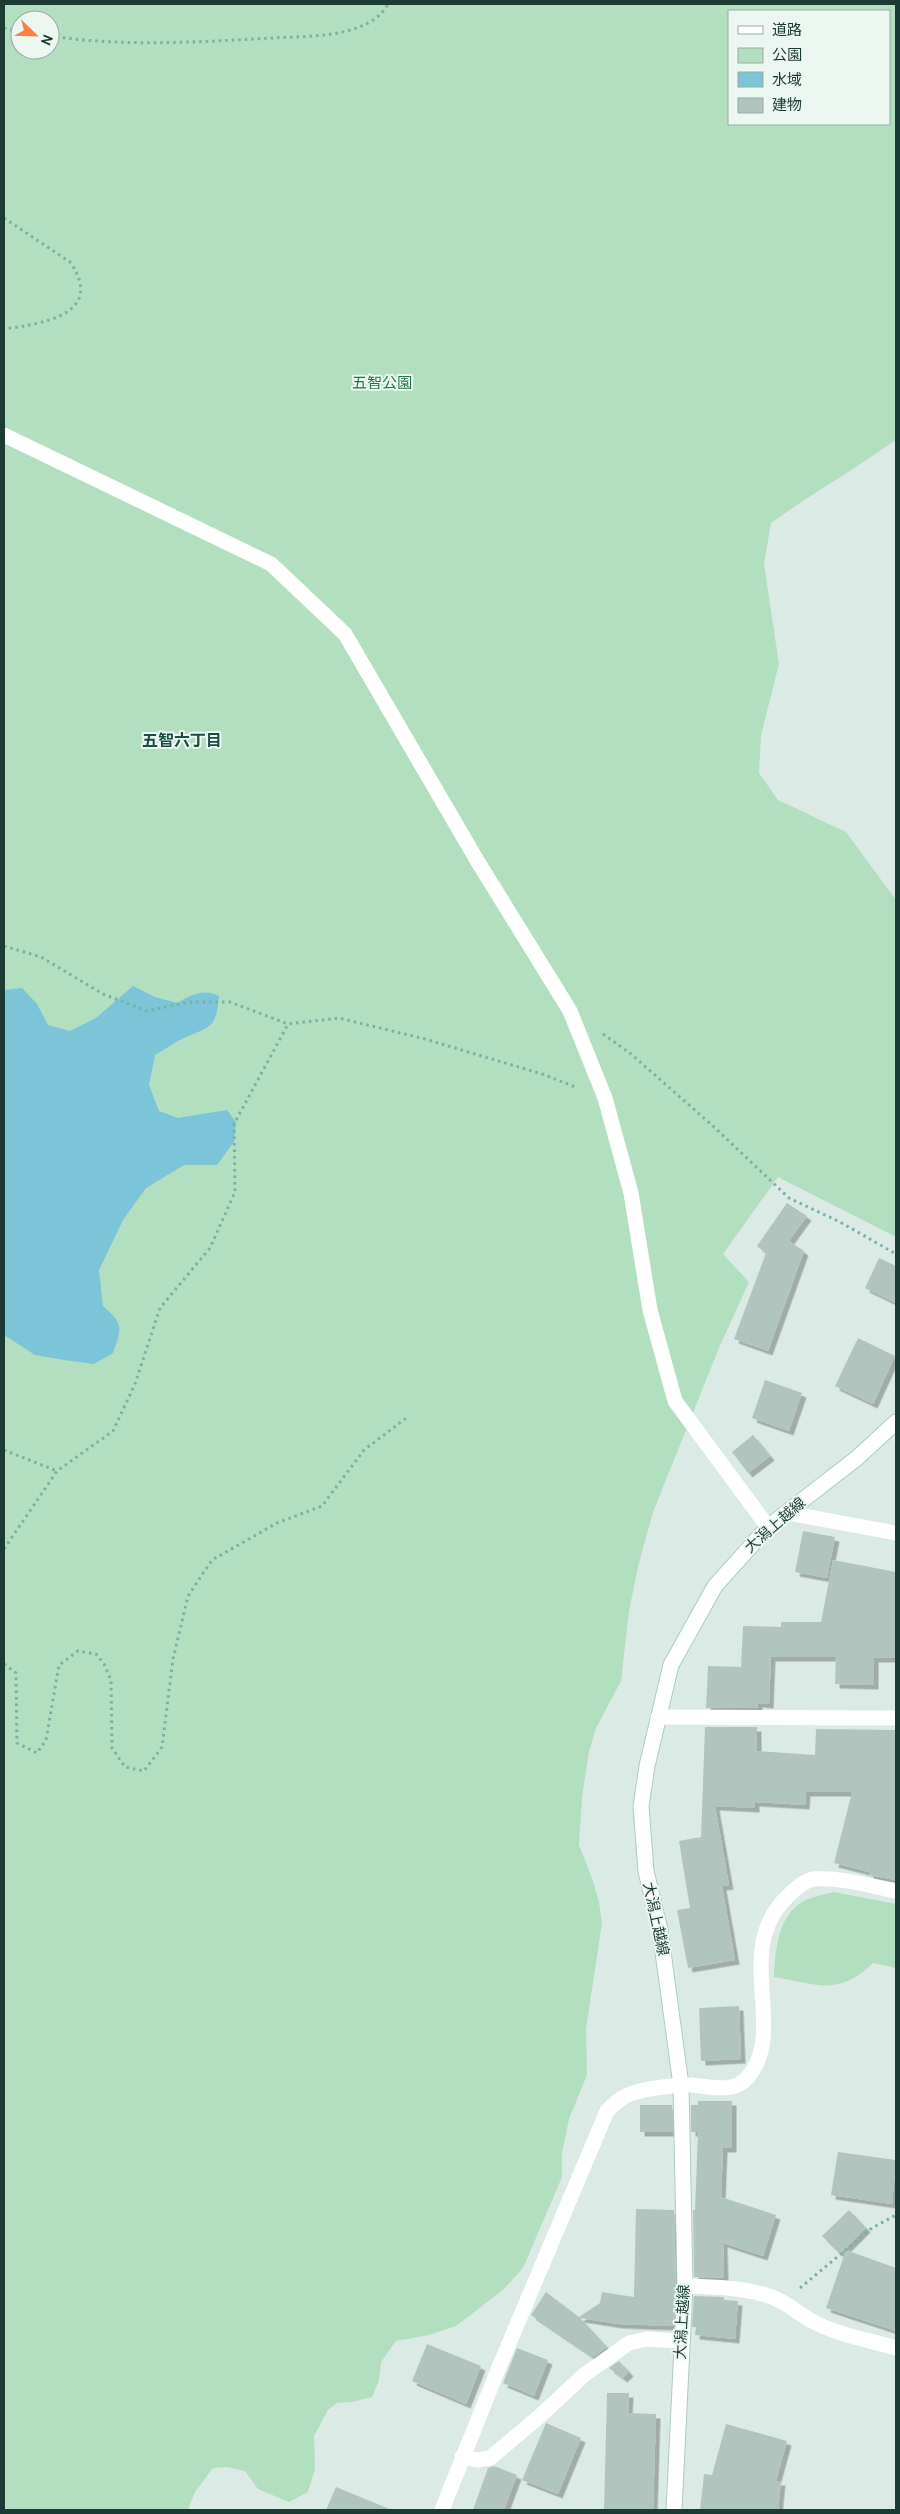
<svg xmlns="http://www.w3.org/2000/svg" width="900" height="2514" font-family="Cabin,'Noto Sans JP',sans-serif">
  <style>
    .green { fill: #b2dfc0; fill-rule: evenodd }
    .water { fill: #7cc4d7 }
    .building { fill: #b1c5be; filter: url(#shadow) }
    .lines { fill: none; stroke-linecap: round; stroke-linejoin: round }
    .secondary-casing { stroke: #aecbc2; stroke-width: 17 }
    .path { stroke: #79b2a3; stroke-width: 3; stroke-dasharray: 2.5 4; stroke-linecap: butt }
    .street { stroke: #fff; stroke-width: 15 }
    .secondary { stroke: #fff; stroke-width: 15 }
    .labels { text-anchor: middle; dominant-baseline: central; stroke-width: 4; stroke-linejoin: round; paint-order: stroke }
    .park-label { font-size: 15px; fill: #237648; stroke: #ecf7f2 }
    .street-label { font-size: 15px; fill: #1c3b35; stroke: #ecf7f2 }
    .neighbourhood-label { font-size: 16px; font-weight: bold; fill: #174f44; stroke: #ecf7f2 }
  </style>
  <defs>
    <filter id="shadow"><feDropShadow dx="4.5" dy="4.5" stdDeviation="0" flood-color="#0004"/></filter>
  </defs>
  <rect width="100%" height="100%" fill="#dceae5"/>
  <g class="green">
    <path d="M 4,4 L 896,4 L 896,443 L 894,441 C 854,470 811,494 771,523 L 764,564 L 779,664 L 761,735 L 759,773 L 778,800 L 846,832 L 896,900 L 896,1237 L 778,1177 L 723,1254 L 749,1282 L 719,1348 L 653,1512 L 638,1567 L 629,1611 L 621,1681 L 596,1728 L 589,1752 L 582,1797 L 579,1845 L 592,1878 L 599,1902 L 602,1923 L 586,2029 L 587,2075 L 569,2119 L 562,2153 L 562,2177 L 523,2268 L 503,2290 L 456,2326 L 429,2335 L 396,2341 L 381,2362 L 379,2380 L 372,2397 L 352,2402 L 337,2403 L 328,2410 L 314,2436 L 315,2469 L 308,2492 L 289,2502 L 258,2489 L 245,2471 L 227,2467 L 213,2468 L 195,2492 L 188,2510 L 4,2510 ZM 729,11 L 889,11 L 889,124 L 729,124 ZM 20,20 L 50,20 L 50,50 L 20,50 Z"/>
    <path d="M 834,1892 L 896,1904 L 896,1968 L 873,1963 C 838,1997 817,1984 774,1977 C 775,1950 778,1915 804,1901 C 813,1896 824,1895 834,1892 Z"/>
  </g>
  <path class="water" d="M 133,986 L 155,997 L 177,1003 C 191,995 203,988 219,996 C 216,1030 210,1026 182,1039 C 173,1043 164,1050 155,1055 L 149,1085 L 159,1111 L 178,1118 L 227,1110 L 236,1122 L 234,1142 L 217,1165 L 184,1165 L 146,1188 L 123,1220 L 99,1270 L 103,1306 C 124,1324 122,1328 113,1353 L 94,1364 L 64,1360 L 35,1355 L 4,1335 L 4,990 L 22,988 L 37,1004 L 48,1025 L 70,1031 L 96,1018 Z"/>
  <g class="building">
    <path d="M 787,1203 L 807,1216 L 789,1241 L 804,1251 L 768,1351 L 734,1339 L 766,1253 L 757,1246 Z"/>
    <path d="M 879,1258 L 896,1266 L 896,1303 L 865,1288 Z"/>
    <path d="M 858,1338 L 895,1356 L 873,1404 L 835,1386 Z"/>
    <path d="M 765,1380 L 802,1393 L 789,1431 L 752,1418 Z"/>
    <path d="M 753,1435 L 770,1456 L 748,1473 L 732,1452 Z"/>
    <path d="M 803,1531 L 835,1537 L 827,1578 L 795,1572 Z"/>
    <path d="M 833,1560 L 896,1572 L 896,1658 L 874,1658 L 874,1685 L 835,1684 L 836,1657 L 771,1657 L 769,1704 L 758,1703 L 758,1708 L 706,1708 L 708,1666 L 741,1667 L 743,1626 L 781,1627 L 781,1622 L 821,1622 Z"/>
    <path d="M 705,1727 L 757,1727 L 757,1751 L 815,1755 L 816,1729 L 896,1730 L 896,1880 L 869,1875 L 869,1872 L 834,1863 L 852,1792 L 806,1792 L 805,1805 L 755,1802 L 755,1808 L 715,1806 L 729,1885 L 722,1886 L 735,1960 L 688,1968 L 677,1910 L 690,1908 L 679,1841 L 701,1837 Z"/>
    <path d="M 739,2006 L 741,2059 L 701,2061 L 699,2008 Z"/>
    <path d="M 698,2101 L 732,2101 L 732,2148 L 723,2148 L 721,2197 L 776,2215 L 763,2256 L 723,2243 L 724,2278 L 694,2277 L 693,2210 L 695,2210 L 698,2132 L 691,2132 L 691,2105 L 698,2105 Z"/>
    <path d="M 640,2105 L 672,2105 L 673,2132 L 640,2132 Z"/>
    <path d="M 838,2152 L 896,2160 L 892,2204 L 831,2195 Z"/>
    <path d="M 636,2209 L 674,2210 L 676,2286 L 674,2326 L 618,2324 L 580,2318 L 607,2347 L 593,2357 L 531,2315 L 546,2292 L 579,2317 L 600,2303 L 602,2292 L 634,2297 Z"/>
    <path d="M 849,2210 L 866,2228 L 840,2254 L 822,2236 Z"/>
    <path d="M 846,2250 L 896,2268 L 896,2331 L 826,2308 Z"/>
    <path d="M 694,2296 L 724,2297 L 724,2300 L 738,2301 L 735,2339 L 695,2335 L 696,2327 L 692,2327 Z"/>
    <path d="M 427,2344 L 481,2366 L 466,2404 L 412,2381 Z"/>
    <path d="M 517,2348 L 548,2360 L 534,2396 L 503,2383 Z"/>
    <path d="M 619,2361 L 629,2372 L 623,2378 L 609,2368 Z"/>
    <path d="M 607,2393 L 629,2393 L 628,2413 L 656,2414 L 653,2510 L 604,2510 Z"/>
    <path d="M 546,2423 L 581,2438 L 558,2494 L 522,2480 Z"/>
    <path d="M 726,2424 L 787,2441 L 776,2481 L 781,2481 L 778,2510 L 700,2510 L 704,2474 L 712,2475 Z"/>
    <path d="M 494,2466 L 517,2475 L 504,2510 L 473,2510 L 488,2468 Z"/>
    <path d="M 336,2487 L 392,2510 L 326,2510 Z"/>
  </g>
  <g class="lines">
    <g class="secondary-casing">
      <path id="secondary" d="M 674,2510 L 685,2286 L 681,2085 L 660,1930 L 646,1871 L 641,1806 L 647,1766 L 671,1665 L 715,1586 L 768,1527 L 857,1458 L 896,1422"/>
    </g>
    <g class="path">
      <path d="M 4,28 L 20,32"/>
      <path d="M 50,36 C 122,47 199,42 272,38 C 303,36 337,38 366,24 C 374,21 384,12 388,4"/>
      <path d="M 4,218 L 70,262 C 107,315 40,324 4,329"/>
      <path d="M 4,946 L 41,957 L 103,994 L 147,1011 L 188,1002 L 230,1002 L 288,1024 L 339,1018 L 425,1039 L 542,1074 L 578,1088"/>
      <path d="M 603,1034 L 631,1054 L 713,1126 L 789,1198 L 840,1222 L 896,1254"/>
      <path d="M 4,1450 L 57,1471"/>
      <path d="M 4,1549 L 57,1471 L 113,1431 L 135,1384 L 160,1308 L 210,1248 L 235,1192 L 234,1124 L 288,1024"/>
      <path d="M 4,1664 L 16,1673 L 17,1743 L 37,1753 L 46,1740 L 59,1665 L 78,1651 L 96,1654 L 104,1664 L 111,1680 L 112,1748 L 125,1767 L 144,1771 L 162,1747 L 173,1659 L 188,1596 L 212,1560 L 277,1523 L 322,1506 L 364,1450 L 409,1416"/>
      <path d="M 800,2288 L 872,2228 L 896,2215"/>
    </g>
    <g class="street">
      <path d="M 4,435 L 271,564 L 345,634 L 478,862 L 570,1011 L 605,1098 L 631,1193 L 650,1310 L 675,1401 L 768,1527"/>
      <path d="M 788,1513 L 896,1533"/>
      <path d="M 658,1717 L 896,1718"/>
      <path d="M 685,2286 C 713,2287 742,2287 769,2296 C 786,2301 797,2313 812,2321 C 837,2335 869,2340 896,2348"/>
      <path d="M 462,2457 L 477,2460 L 490,2458 L 540,2416 L 584,2375 L 629,2343 L 647,2339 L 682,2341"/>
      <path d="M 442,2510 L 497,2372 L 607,2111 C 611,2107 616,2102 621,2099 C 635,2089 663,2087 680,2085 C 701,2083 732,2097 748,2077 C 789,2027 730,1950 789,1895 C 795,1889 805,1880 814,1879 C 841,1877 870,1886 896,1891"/>
    </g>
    <use href="#secondary" class="secondary"/>
  </g>
  <g class="labels">
    <g class="park-label">
      <text x="382" y="383">五智公園</text>
    </g>
    <g class="street-label">
      <text transform="translate(775 1525) rotate(-41)">大潟上越線</text>
      <text transform="translate(656 1919) rotate(78)">大潟上越線</text>
      <text transform="translate(682 2322) rotate(-87)">大潟上越線</text>
    </g>
    <g class="neighbourhood-label">
      <text x="182" y="740">五智六丁目</text>
    </g>
  </g>
  <rect width="900" height="2514" fill="none" stroke="#1c3b35" stroke-width="10"/>
  <rect x="728" y="10" width="162" height="115" fill="#ecf7f2" stroke="#99aca6"/>
  <rect x="738" y="26" width="25" height="8" fill="#ffffff" stroke="#99aca6"/>
  <text x="772" y="35" font-size="15" fill="#1c3b35">道路</text>
  <rect x="738" y="48" width="25" height="15" fill="#b2dfc0" stroke="#99aca6"/>
  <text x="772" y="60" font-size="15" fill="#1c3b35">公園</text>
  <rect x="738" y="72" width="25" height="15" fill="#7cc4d7" stroke="#99aca6"/>
  <text x="772" y="85" font-size="15" fill="#1c3b35">水域</text>
  <rect x="738" y="98" width="25" height="15" fill="#b1c5be" stroke="#99aca6"/>
  <text x="772" y="110" font-size="15" fill="#1c3b35">建物</text>
  <g transform="translate(35 35) rotate(113)"><circle r="24" fill="#ecf7f2" stroke="#99aca6"/>
  <path d="M0-4L9 19L0 12L-9 19Z" fill="#ff7e45"/>
  <text y="-8" font-size="14" font-weight="bold" text-anchor="middle" fill="#1c3b35">N</text>
  </g>
</svg>
